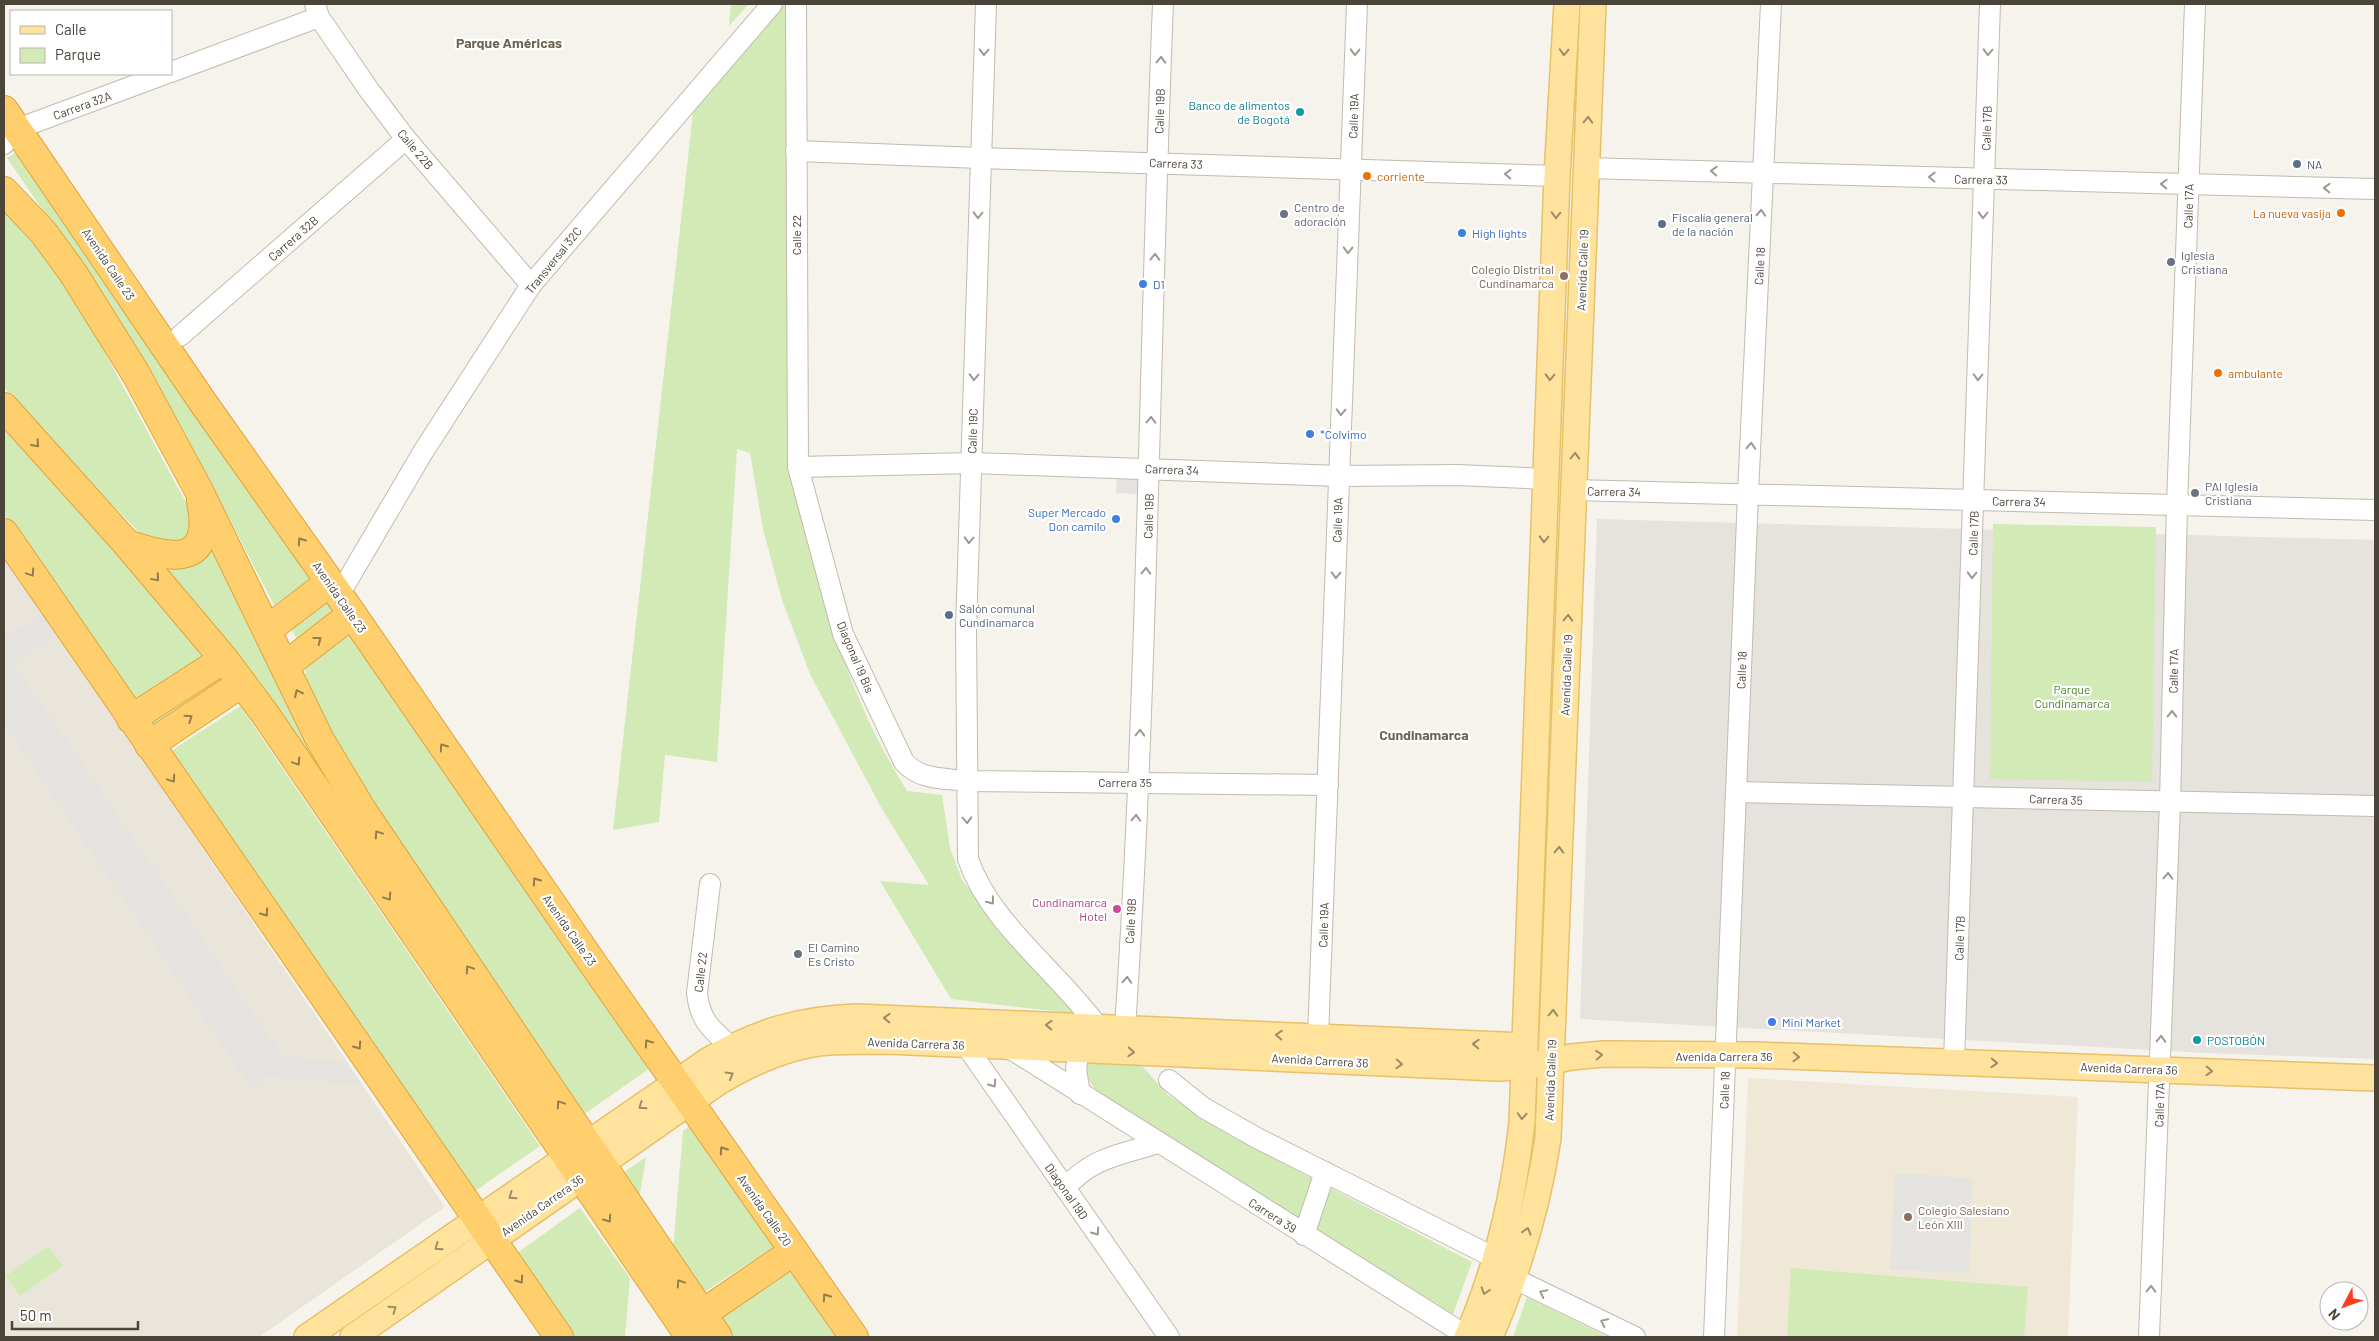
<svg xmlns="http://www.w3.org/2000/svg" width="2379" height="1341" font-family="Barlow,sans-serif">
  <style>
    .residential { fill: #eae5da }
    .industrial { fill: #e6e2dd }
    .education { fill: #efe8d6 }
    .green { fill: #d2eab5 }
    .parking { fill: #e5e3e0 }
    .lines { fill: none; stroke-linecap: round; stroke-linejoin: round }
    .minor-casing { stroke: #c2bbae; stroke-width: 22 }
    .major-casing { stroke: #e6c16a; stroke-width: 28 }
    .highway-casing { stroke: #e0a43c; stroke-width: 30 }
    .minor { stroke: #fff; stroke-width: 20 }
    .major { stroke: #ffe39c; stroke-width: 25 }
    .highway { stroke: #ffcf6e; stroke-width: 28 }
    .oneway { stroke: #9c9892 }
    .oneway2 { stroke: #9c8c66 }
    .oneway3 { stroke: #937c4e }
    .culture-dot { fill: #0f9aa8; stroke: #fff; stroke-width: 2 }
    .service-dot { fill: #5c6f8a; stroke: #fff; stroke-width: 2 }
    .food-dot { fill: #e8710a; stroke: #fff; stroke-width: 2 }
    .worship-dot { fill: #6b7280; stroke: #fff; stroke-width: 2 }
    .shop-dot { fill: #3f7fe0; stroke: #fff; stroke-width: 2 }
    .education-dot { fill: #8d6e63; stroke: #fff; stroke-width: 2 }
    .hotel-dot { fill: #d1479c; stroke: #fff; stroke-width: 2 }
    .labels { text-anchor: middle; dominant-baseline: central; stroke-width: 4.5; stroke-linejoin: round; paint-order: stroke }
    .street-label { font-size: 12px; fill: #4b4439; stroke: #fff }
    .culture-label { font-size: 12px; fill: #0d838f; stroke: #fff; text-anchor: end }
    .service-label { font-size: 12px; fill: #4e5e75; stroke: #fff; text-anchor: start }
    .food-label { font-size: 12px; fill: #c56008; stroke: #fff; text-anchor: start }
    .worship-label { font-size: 12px; fill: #5b616d; stroke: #fff; text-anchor: start }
    .shop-label { font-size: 12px; fill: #366cbe; stroke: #fff; text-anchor: start }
    .education-label { font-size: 12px; fill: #785e54; stroke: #fff; text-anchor: end }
    .park-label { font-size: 12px; fill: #4a7f2a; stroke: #fff }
    .hotel-label { font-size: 12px; fill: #b23c85; stroke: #fff; text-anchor: end }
    .neighbourhood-label { font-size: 14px; font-weight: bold; fill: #6e6250; stroke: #fff }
  </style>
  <rect width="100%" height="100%" fill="#f6f3ec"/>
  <path class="residential" d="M 4,554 L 445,1207 L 259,1337 L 4,1337 Z"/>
  <path class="industrial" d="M 1597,519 L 2375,540 L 2375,1059 L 2205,1053 L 1580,1019 Z"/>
  <path class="education" d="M 1748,1078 L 2078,1097 L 2068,1337 L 1737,1337 Z"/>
  <g class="green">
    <path d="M 731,4 L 749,4 L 729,26 Z"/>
    <path d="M 785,4 L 787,4 L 787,414 C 788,432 788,450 791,467 C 795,497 804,527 812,556 C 834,640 861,718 907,791 L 942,795 L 950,848 L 962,880 L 1024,957 L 1077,1014 L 951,999 L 880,881 L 929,885 L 882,809 L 810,674 L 782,600 L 763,529 L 750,453 L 737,449 L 717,762 L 665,755 L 659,822 L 613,830 L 693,112 Z"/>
    <path d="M 19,150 L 214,443 L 313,578 L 274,605 L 216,493 L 127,333 L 7,158 Z"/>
    <path d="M 4,211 L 35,245 L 78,303 L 191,512 L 194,526 L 186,546 L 143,536 L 74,466 L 4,388 Z"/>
    <path d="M 4,430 L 19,444 L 209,655 L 132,704 L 4,514 Z"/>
    <path d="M 1993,524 L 2156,527 L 2152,782 L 1990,779 Z"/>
    <path d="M 210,533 L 348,807 L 341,811 L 165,570 L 173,568 Z"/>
    <path d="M 328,598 L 337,611 L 298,641 L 290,627 Z"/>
    <path d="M 347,626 L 653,1066 L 583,1115 L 351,773 L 309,692 L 305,676 L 307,664 Z"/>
    <path d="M 218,675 L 223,682 L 154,727 L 149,720 Z"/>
    <path d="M 240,706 L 540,1146 L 471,1194 L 168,753 Z"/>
    <path d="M 1087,1058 L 1136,1059 L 1168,1095 L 1229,1135 L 1472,1262 L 1453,1314 L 1114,1107 C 1097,1092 1083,1082 1087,1058 Z"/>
    <path d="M 693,1124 L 776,1245 L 703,1293 L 673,1249 L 683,1131 Z"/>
    <path d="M 646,1157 L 639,1200 L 621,1174 Z"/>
    <path d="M 580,1208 L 630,1278 L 625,1337 L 575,1337 L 517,1253 Z"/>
    <path d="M 48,1246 L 63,1266 L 20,1296 L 6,1276 Z"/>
    <path d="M 791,1267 L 841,1337 L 733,1337 L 718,1318 Z"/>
    <path d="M 1791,1268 L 2028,1287 L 2024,1337 L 1787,1337 Z"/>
    <path d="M 1527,1297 L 1608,1337 L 1513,1337 Z"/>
  </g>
  <g class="parking">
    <path d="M 1117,474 L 1140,475 L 1140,494 L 1116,493 Z"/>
    <path d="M 43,612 L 57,633 L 14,663 L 283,1056 L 347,1062 L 362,1085 L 268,1077 L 251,1088 L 4,724 L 4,639 Z"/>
    <path d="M 1895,1173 L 1972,1178 L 1970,1273 L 1890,1270 Z"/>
  </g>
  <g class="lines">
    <g class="minor-casing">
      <g id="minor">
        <path d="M 315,4 L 319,17 L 369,90 L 406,139 L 531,285"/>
        <path d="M 796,4 L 798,467 L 843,634 L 904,762 C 920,780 943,778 966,781 L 1328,785"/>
        <path d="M 986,4 L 966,629 L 968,859 C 990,924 1059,972 1098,1027"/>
        <path d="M 171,72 L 319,17"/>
        <path d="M 4,144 L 17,129 L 165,74"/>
        <path d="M 796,151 L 980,158 L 1557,176"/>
        <path d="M 1586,168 L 2375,189"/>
        <path d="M 180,336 L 406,139"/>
        <path d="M 798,467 L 972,463 L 1339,476 L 1457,475 L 1546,479"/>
        <path d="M 1573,490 L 2375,510"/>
        <path d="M 339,595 L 423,452 L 531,285 L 772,4"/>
        <path d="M 1736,792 L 2375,806"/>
        <path d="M 710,884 L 697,993 C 700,1021 711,1029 731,1047"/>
        <path d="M 1125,1028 C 1148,687 1149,345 1163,4"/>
        <path d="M 1318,1037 L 1357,4"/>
        <path d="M 965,1044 L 1169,1337"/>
        <path d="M 1006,1046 L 1467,1336"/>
        <path d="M 1079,1049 L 1076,1069 L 1080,1094"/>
        <path d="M 1954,1062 L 1990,4"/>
        <path d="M 1169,1080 L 1204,1108 L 1257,1138 L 1495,1258"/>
        <path d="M 1065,1188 C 1093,1157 1120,1155 1158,1143"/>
        <path d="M 1304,1235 L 1325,1172"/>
        <path d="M 1513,1278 L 1635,1337"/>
        <path d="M 1714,1337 L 1748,494 L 1771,4"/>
        <path d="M 2149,1337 L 2170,803 L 2177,505 L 2195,4"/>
      </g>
    </g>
    <g class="major-casing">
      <g id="major">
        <path d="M 307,1337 L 709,1060 C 758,1031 801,1019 858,1017 L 1525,1046"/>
        <path d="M 353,1337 L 717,1083 C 750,1063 789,1045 829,1042 C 848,1041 868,1041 887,1041 L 1497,1068 L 1524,1067 L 1571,1057 L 1604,1054 L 1755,1055 L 2375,1078"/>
        <path d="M 1467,1337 C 1497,1269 1514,1196 1522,1122 L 1557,176 L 1567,4"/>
        <path d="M 1490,1337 C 1517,1274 1538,1207 1548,1138 L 1593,4"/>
      </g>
    </g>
    <g class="highway-casing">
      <g id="highway">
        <path d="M 4,110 L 204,404 L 339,595 L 596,968 L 854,1337"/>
        <path d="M 4,191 L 43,232 L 73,273 L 136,374 L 199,491 L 320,740 L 362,810 L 718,1337"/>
        <path d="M 4,407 L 127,544 L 224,659 L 265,714 L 690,1337"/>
        <path d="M 4,533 L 559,1337"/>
        <path d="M 127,544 C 172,560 214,567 201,501"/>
        <path d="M 267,630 L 330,582"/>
        <path d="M 285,666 L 352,614"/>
        <path d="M 131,719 L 224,659"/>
        <path d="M 149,745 L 242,683"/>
        <path d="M 702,1314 L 794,1251"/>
      </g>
    </g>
    <use href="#minor" class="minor"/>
    <use href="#major" class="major"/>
    <use href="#highway" class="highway"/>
  </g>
  <defs><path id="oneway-chevron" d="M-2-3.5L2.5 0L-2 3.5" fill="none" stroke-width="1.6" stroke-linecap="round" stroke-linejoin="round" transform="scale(1.25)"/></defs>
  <g class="oneway">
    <use href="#oneway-chevron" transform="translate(984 52) rotate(92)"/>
    <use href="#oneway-chevron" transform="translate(1355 52) rotate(92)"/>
    <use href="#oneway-chevron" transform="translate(1988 52) rotate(92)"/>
    <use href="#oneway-chevron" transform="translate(1161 60) rotate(-88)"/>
    <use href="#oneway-chevron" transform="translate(1714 171) rotate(-177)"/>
    <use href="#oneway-chevron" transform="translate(1508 174) rotate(-178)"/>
    <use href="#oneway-chevron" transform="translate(1932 177) rotate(-179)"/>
    <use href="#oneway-chevron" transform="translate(2164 184) rotate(-178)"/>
    <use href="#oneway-chevron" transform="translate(2327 188) rotate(-178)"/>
    <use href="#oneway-chevron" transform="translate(1761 213) rotate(-87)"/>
    <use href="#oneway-chevron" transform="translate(978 215) rotate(92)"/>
    <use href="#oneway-chevron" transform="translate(1983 215) rotate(92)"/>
    <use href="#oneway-chevron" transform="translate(1348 250) rotate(92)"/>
    <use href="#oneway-chevron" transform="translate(1155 257) rotate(-89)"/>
    <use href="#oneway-chevron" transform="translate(974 377) rotate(92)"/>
    <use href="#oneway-chevron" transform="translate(1978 377) rotate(92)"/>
    <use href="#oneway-chevron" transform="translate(1341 412) rotate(92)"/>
    <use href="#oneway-chevron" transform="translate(1151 420) rotate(-89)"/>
    <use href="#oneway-chevron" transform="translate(1751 446) rotate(-87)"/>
    <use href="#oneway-chevron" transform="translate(969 540) rotate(92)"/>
    <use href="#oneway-chevron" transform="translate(1146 571) rotate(-88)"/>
    <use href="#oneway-chevron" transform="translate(1336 575) rotate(92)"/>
    <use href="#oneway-chevron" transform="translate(1972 575) rotate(92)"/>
    <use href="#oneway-chevron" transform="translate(2172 714) rotate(-89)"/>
    <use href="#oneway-chevron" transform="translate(1140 733) rotate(-88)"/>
    <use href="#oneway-chevron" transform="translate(1136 818) rotate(-87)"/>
    <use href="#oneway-chevron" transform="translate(967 820) rotate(88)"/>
    <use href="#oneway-chevron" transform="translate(2168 876) rotate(-88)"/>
    <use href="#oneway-chevron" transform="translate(991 901) rotate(52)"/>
    <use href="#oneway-chevron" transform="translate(1127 980) rotate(-87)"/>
    <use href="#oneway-chevron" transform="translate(2161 1039) rotate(-88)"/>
    <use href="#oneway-chevron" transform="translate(993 1084) rotate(55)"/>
    <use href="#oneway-chevron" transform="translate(1096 1232) rotate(55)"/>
    <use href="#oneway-chevron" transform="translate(2151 1289) rotate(-88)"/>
    <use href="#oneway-chevron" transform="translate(1543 1293) rotate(-154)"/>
    <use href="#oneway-chevron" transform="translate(1604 1322) rotate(-154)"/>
  </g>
  <g class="oneway2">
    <use href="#oneway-chevron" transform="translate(1564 52) rotate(93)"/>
    <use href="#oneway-chevron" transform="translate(1588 120) rotate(-88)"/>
    <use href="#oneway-chevron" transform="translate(1556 215) rotate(92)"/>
    <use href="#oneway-chevron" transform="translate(1550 377) rotate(92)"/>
    <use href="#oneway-chevron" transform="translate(1575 456) rotate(-88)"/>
    <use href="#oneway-chevron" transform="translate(1544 539) rotate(92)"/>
    <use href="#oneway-chevron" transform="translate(1568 618) rotate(-88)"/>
    <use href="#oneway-chevron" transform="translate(1559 850) rotate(-88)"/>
    <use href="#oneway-chevron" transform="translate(1553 1013) rotate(-88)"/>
    <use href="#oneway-chevron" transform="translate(887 1018) rotate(-178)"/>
    <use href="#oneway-chevron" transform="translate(1049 1025) rotate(-178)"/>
    <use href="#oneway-chevron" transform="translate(1279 1035) rotate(-177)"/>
    <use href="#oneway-chevron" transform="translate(1476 1044) rotate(-178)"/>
    <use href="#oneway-chevron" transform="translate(1131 1052) rotate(3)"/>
    <use href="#oneway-chevron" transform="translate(1599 1055) rotate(-4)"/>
    <use href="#oneway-chevron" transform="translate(1796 1057) rotate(2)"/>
    <use href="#oneway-chevron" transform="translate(1994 1063) rotate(2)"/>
    <use href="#oneway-chevron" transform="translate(1399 1064) rotate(3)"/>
    <use href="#oneway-chevron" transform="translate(2209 1071) rotate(2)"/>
    <use href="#oneway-chevron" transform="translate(730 1075) rotate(-30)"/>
    <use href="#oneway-chevron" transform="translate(642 1106) rotate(145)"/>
    <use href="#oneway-chevron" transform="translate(1522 1116) rotate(93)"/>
    <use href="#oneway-chevron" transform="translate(512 1196) rotate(145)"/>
    <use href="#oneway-chevron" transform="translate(1527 1231) rotate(-74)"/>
    <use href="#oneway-chevron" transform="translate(438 1247) rotate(145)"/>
    <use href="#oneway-chevron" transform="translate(1485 1291) rotate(108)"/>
    <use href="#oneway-chevron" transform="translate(393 1309) rotate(-35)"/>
  </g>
  <g class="oneway3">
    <use href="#oneway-chevron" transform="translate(36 444) rotate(48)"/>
    <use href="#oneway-chevron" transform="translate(301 541) rotate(-125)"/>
    <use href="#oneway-chevron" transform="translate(31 573) rotate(56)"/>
    <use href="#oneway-chevron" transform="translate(156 578) rotate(50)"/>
    <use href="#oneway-chevron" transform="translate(318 640) rotate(-38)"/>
    <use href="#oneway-chevron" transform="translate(298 693) rotate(-116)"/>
    <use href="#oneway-chevron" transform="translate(189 718) rotate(-34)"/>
    <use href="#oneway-chevron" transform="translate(443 747) rotate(-125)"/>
    <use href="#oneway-chevron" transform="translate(297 762) rotate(56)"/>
    <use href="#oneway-chevron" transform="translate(172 779) rotate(56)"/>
    <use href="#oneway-chevron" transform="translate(378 834) rotate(-124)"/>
    <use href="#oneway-chevron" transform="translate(536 881) rotate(-125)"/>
    <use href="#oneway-chevron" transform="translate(388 897) rotate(56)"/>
    <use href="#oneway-chevron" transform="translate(265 913) rotate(55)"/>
    <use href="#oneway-chevron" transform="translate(469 969) rotate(-124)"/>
    <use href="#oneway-chevron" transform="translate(648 1043) rotate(-125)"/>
    <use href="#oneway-chevron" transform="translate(358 1046) rotate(55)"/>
    <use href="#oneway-chevron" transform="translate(560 1104) rotate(-124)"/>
    <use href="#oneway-chevron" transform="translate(723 1150) rotate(-125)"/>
    <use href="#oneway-chevron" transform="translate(608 1219) rotate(55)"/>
    <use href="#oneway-chevron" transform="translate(520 1280) rotate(55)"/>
    <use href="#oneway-chevron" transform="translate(680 1283) rotate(-124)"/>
    <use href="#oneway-chevron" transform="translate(826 1297) rotate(-125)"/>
  </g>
  <g class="culture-dot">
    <circle cx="1300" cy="112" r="5"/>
    <circle cx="2197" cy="1040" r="5"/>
  </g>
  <g class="service-dot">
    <circle cx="2297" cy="164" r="5"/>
    <circle cx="1662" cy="224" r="5"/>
    <circle cx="949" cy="615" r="5"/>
  </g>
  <g class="food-dot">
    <circle cx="1367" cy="176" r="5"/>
    <circle cx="2341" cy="213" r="5"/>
    <circle cx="2218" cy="373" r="5"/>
  </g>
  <g class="worship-dot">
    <circle cx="1284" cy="214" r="5"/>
    <circle cx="2171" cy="262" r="5"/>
    <circle cx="2195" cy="493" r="5"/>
    <circle cx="798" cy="954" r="5"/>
  </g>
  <g class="shop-dot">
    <circle cx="1462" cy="233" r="5"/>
    <circle cx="1143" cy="284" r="5"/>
    <circle cx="1310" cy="434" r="5"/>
    <circle cx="1116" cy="519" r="5"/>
    <circle cx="1772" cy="1022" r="5"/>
  </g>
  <g class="education-dot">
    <circle cx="1564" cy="276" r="5"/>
    <circle cx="1908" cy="1217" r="5"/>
  </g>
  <circle class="hotel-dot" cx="1117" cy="909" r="5"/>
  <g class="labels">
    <g class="street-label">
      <text transform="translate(82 105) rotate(-20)">Carrera 32A</text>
      <text transform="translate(1159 111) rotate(-88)">Calle 19B</text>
      <text transform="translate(1353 116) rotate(-88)">Calle 19A</text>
      <text transform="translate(1986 128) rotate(-88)">Calle 17B</text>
      <text transform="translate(416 149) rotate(50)">Calle 22B</text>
      <text transform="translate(1176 163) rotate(2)">Carrera 33</text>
      <text transform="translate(1981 179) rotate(1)">Carrera 33</text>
      <text transform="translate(2188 206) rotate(-88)">Calle 17A</text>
      <text transform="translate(796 235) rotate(-90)">Calle 22</text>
      <text transform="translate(293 238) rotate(-41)">Carrera 32B</text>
      <text transform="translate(553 260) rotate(-51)">Transversal 32C</text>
      <text transform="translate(109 264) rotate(56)">Avenida Calle 23</text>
      <text transform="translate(1759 266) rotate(-87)">Calle 18</text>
      <text transform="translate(1582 270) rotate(-88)">Avenida Calle 19</text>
      <text transform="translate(972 431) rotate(-88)">Calle 19C</text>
      <text transform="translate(1172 469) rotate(2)">Carrera 34</text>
      <text transform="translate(1614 491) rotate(1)">Carrera 34</text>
      <text transform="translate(2019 501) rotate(1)">Carrera 34</text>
      <text transform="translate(1148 516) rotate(-88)">Calle 19B</text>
      <text transform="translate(1337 520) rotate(-88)">Calle 19A</text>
      <text transform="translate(1973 533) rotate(-88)">Calle 17B</text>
      <text transform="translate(340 597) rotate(55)">Avenida Calle 23</text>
      <text transform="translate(856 657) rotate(67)">Diagonal 19 Bis</text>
      <text transform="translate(1741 670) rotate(-88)">Calle 18</text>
      <text transform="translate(2173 671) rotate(-89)">Calle 17A</text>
      <text transform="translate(1566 675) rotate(-88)">Avenida Calle 19</text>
      <text x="1125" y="782">Carrera 35</text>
      <text transform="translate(2056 799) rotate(2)">Carrera 35</text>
      <text transform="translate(1130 921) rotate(-87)">Calle 19B</text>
      <text transform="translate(1323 925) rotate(-88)">Calle 19A</text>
      <text transform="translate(570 930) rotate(55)">Avenida Calle 23</text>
      <text transform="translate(1959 938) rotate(-88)">Calle 17B</text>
      <text transform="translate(700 972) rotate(-84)">Calle 22</text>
      <text transform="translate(916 1043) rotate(2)">Avenida Carrera 36</text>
      <text x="1724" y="1056">Avenida Carrera 36</text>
      <text transform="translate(1320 1060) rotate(3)">Avenida Carrera 36</text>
      <text transform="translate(2129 1068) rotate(2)">Avenida Carrera 36</text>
      <text transform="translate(1550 1080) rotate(-88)">Avenida Calle 19</text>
      <text transform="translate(1724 1090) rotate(-88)">Calle 18</text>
      <text transform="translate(2159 1105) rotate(-88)">Calle 17A</text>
      <text transform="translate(1067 1191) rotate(55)">Diagonal 19D</text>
      <text transform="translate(542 1205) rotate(-35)">Avenida Carrera 36</text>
      <text transform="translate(765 1210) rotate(55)">Avenida Calle 20</text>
      <text transform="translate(1273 1215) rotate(32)">Carrera 39</text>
    </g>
    <g class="culture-label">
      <text x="1290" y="105">Banco de alimentos<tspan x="1290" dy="14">de Bogotá</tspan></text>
      <text x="2207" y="1040" text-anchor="start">POSTOBÓN</text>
    </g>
    <g class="service-label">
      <text x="2307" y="164">NA</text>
      <text x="1672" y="217">Fiscalía general<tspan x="1672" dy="14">de la nación</tspan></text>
      <text x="959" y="608">Salón comunal<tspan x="959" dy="14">Cundinamarca</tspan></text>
    </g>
    <g class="food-label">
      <text x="1377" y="176">corriente</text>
      <text x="2331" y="213" text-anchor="end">La nueva vasija</text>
      <text x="2228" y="373">ambulante</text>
    </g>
    <g class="worship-label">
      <text x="1294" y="207">Centro de<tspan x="1294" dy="14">adoración</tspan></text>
      <text x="2181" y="255">Iglesia<tspan x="2181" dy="14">Cristiana</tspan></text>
      <text x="2205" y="486">PAI Iglesia<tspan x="2205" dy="14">Cristiana</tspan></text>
      <text x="808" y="947">El Camino<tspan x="808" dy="14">Es Cristo</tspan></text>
    </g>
    <g class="shop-label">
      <text x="1472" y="233">High lights</text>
      <text x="1153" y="284">D1</text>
      <text x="1320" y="434">*Colvimo</text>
      <text x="1106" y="512" text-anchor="end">Super Mercado<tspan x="1106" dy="14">Don camilo</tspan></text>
      <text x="1782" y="1022">Mini Market</text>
    </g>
    <g class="education-label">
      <text x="1554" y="269">Colegio Distrital<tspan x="1554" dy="14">Cundinamarca</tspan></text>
      <text x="1918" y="1210" text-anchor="start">Colegio Salesiano<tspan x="1918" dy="14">León XIII</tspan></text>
    </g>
    <g class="park-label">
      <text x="2072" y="689">Parque<tspan x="2072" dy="14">Cundinamarca</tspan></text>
    </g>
    <g class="hotel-label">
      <text x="1107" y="902">Cundinamarca<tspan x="1107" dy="14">Hotel</tspan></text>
    </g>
    <g class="neighbourhood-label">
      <text x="509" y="42">Parque Américas</text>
      <text x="1424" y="734">Cundinamarca</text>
    </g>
  </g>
  <rect width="2379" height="1341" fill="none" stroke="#4b4439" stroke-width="10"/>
  <rect x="10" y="10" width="162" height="65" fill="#ffffff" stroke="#b7b4b0"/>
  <rect x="20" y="26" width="25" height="8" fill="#ffe39c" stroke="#b7b4b0"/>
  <text x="55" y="35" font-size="15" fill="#4b4439">Calle</text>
  <rect x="20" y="48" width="25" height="15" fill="#d2eab5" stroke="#b7b4b0"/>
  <text x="55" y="60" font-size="15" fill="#4b4439">Parque</text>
  <g transform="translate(2344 1306) rotate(229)"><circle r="24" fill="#ffffff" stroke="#b7b4b0"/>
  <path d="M0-4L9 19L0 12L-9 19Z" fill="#fc3f1d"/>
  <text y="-8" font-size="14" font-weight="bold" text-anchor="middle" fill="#4b4439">N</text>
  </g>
  <path d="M12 1321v8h126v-8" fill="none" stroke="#4b4439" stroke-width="2.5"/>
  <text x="20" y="1321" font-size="15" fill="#4b4439" stroke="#ffffff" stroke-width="4" paint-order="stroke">50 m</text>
</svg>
